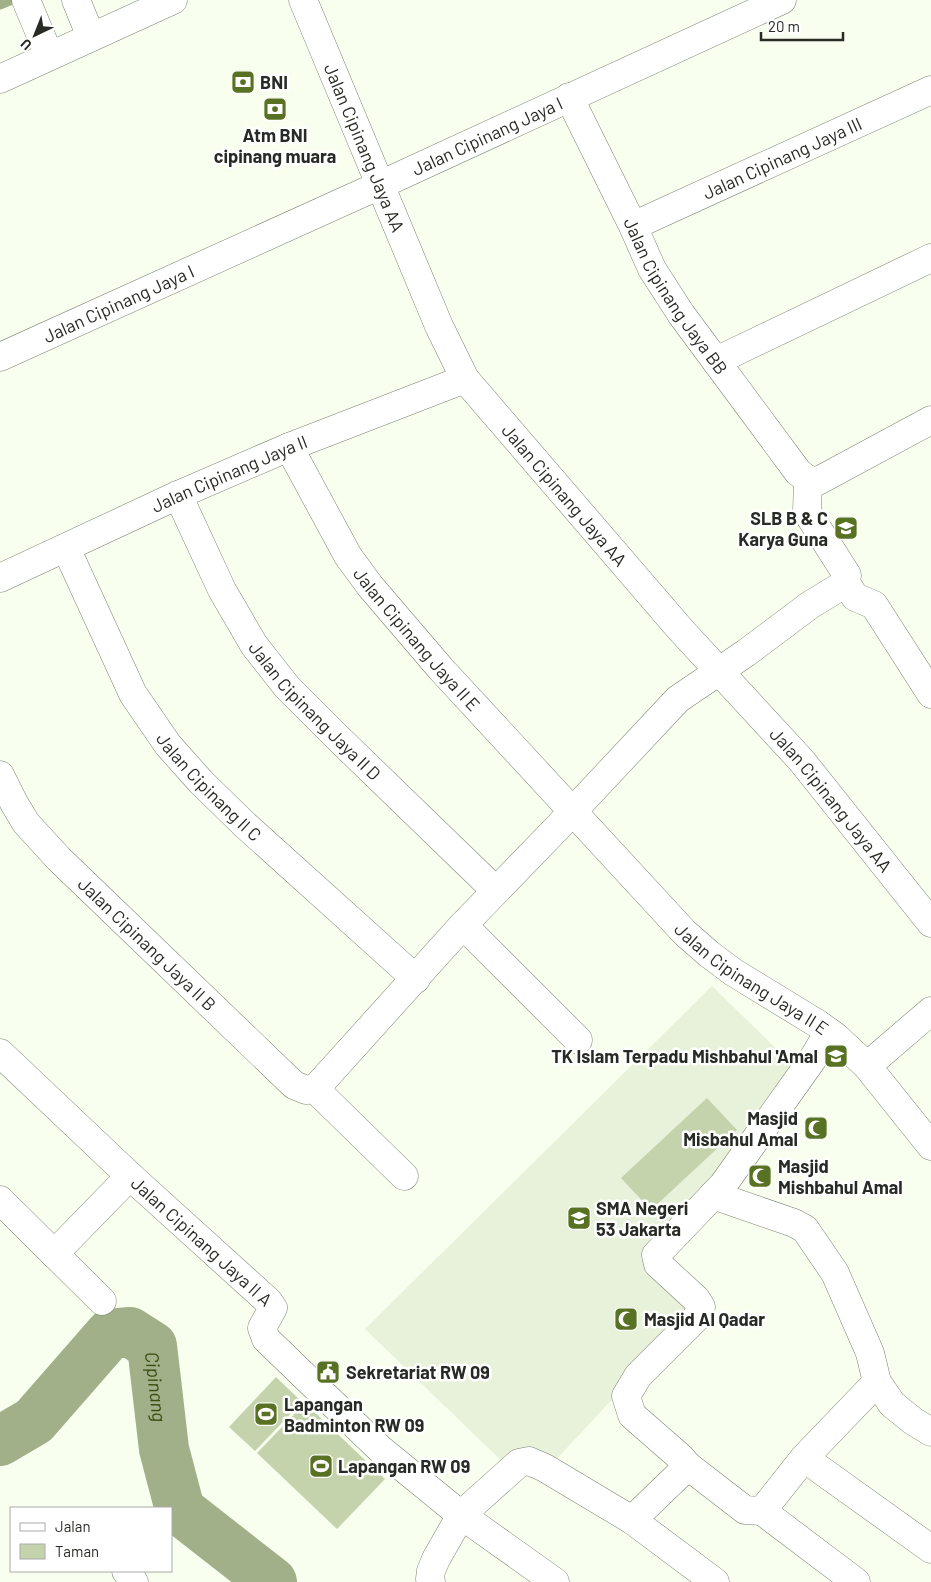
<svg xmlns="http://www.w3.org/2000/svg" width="931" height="1582" font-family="Barlow,sans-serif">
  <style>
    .built { fill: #e8f1da }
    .green { fill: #c4d3ab }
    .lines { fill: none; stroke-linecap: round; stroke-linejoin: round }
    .stream { stroke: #a2b089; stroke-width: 9 }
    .river { stroke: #a2b089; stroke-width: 50 }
    .minor-casing { stroke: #7d8274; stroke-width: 29 }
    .major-casing { stroke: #7d8274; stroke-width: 29 }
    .minor { stroke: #fff; stroke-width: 28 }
    .major { stroke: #fff; stroke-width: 28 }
    .labels { text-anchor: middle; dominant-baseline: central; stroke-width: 5; stroke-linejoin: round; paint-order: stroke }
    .poi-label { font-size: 18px; font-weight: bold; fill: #282b25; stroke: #fff; text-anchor: start }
    .street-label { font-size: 18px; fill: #282b25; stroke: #fff }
    .water-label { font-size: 19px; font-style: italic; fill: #394b0e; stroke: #fff }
  </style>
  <rect width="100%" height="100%" fill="#f8ffee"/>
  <path class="built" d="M 712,986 L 797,1069 L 767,1115 L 654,1246 L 702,1303 L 550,1466 L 511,1470 L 365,1329 Z"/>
  <g class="green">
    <path d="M 707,1098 L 737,1130 L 651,1210 L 621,1178 Z"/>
    <path d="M 276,1377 L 302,1402 L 255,1451 L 229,1427 Z"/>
    <path d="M 305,1403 L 385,1479 L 337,1529 L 257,1453 Z"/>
  </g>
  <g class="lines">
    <path class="stream" d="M 0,5 L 12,0"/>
    <path class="river" id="s1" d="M 0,1441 L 34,1421 L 110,1334 L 130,1332 L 152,1346 L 164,1449 L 180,1510 L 272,1582"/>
    <g class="minor-casing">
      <g id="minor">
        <path d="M 26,0 L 49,55"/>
        <path d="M 76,0 L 91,37"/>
        <path id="s2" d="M 303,0 L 439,326 L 465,379 L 680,629 L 801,760 L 931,923"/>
        <path id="s3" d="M 569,97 L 633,226 L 652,269 L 681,314 L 798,472 L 808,480"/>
        <path id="s4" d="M 633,226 L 931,90"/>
        <path id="s5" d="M 0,357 L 380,185 L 782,0"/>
        <path d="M 716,361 L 931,258"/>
        <path id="s6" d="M 289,447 L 348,556 L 370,586 L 441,669 L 685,933 L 709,954 L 733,972 L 818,1024 L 836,1037 L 867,1066 L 931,1146"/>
        <path d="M 808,480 L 807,512 L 847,575 L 846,583 L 855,597 L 874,605 L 931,694"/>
        <path d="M 808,480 L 818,481 L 931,420"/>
        <path id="s7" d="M 178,495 L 222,590 L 254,645 L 287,687 L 337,737 L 496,891"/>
        <path id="s8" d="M 66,548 L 133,694 L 168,745 L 201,782 L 244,824 L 416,979"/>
        <path id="s9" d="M 0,578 L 178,495 L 289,447 L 465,379"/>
        <path id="s10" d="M 0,775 L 14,803 L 26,823 L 59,859 L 294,1085 L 306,1090 L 315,1089"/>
        <path d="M 463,925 L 578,1040"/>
        <path id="s11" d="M 0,1053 L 130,1176 L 268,1301 L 273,1308 L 262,1328 L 266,1339 L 379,1448 L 461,1515 L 555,1582"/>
        <path d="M 867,1066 L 931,1011"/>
        <path d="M 315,1089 L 463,925 L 558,827 L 678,699 L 746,653 L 810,605 L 846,583"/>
        <path d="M 315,1089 L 404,1176"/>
        <path d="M 713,1195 L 794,1223 L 805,1229 L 835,1273 L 870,1353 L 877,1382 L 892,1404 L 913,1421 L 931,1432"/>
        <path d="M 0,1200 L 102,1301"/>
        <path d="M 54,1254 L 130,1176"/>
        <path d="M 804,1458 L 931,1549"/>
        <path d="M 688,1466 L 680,1457 L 632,1415 L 626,1396 L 638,1376 L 699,1315 L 701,1307 L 696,1299 L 658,1264 L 656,1255 L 723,1185 L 812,1060 L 829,1032"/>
        <path d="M 762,1511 L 856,1582"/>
        <path d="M 632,1520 L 688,1466 L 745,1510 L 762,1511 L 804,1458 L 877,1382"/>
        <path d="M 126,1571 L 134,1582"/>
        <path d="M 431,1582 L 430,1579 L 431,1571 L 436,1559 L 461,1515 L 519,1463 L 529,1461 L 545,1468 L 632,1520 L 715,1582"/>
      </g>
    </g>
    <g class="major-casing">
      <path id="major" d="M 0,79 L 173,0"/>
    </g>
    <use href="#minor" class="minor"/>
    <use href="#major" class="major"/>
  </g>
  <defs>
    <g id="bank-square" transform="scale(1.25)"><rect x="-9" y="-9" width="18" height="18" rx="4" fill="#597123" stroke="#fff"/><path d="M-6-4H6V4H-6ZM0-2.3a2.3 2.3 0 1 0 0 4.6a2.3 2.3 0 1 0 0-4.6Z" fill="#fff"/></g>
    <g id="school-square" transform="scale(1.25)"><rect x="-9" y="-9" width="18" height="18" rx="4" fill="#597123" stroke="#fff"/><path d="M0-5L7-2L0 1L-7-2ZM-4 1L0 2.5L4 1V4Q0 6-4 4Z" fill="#fff"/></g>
    <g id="mosque-square" transform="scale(1.25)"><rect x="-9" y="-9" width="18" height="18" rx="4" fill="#597123" stroke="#fff"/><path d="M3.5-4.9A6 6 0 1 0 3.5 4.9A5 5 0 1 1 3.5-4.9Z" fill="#fff"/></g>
    <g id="civic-square" transform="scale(1.25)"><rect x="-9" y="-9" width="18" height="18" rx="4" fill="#597123" stroke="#fff"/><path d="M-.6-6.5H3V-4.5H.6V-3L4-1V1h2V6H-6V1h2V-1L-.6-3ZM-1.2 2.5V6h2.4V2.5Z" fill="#fff"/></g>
    <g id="stadium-square" transform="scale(1.25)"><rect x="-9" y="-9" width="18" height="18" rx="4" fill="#597123" stroke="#fff"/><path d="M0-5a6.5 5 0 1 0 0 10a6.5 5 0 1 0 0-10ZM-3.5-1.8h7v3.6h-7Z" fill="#fff"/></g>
  </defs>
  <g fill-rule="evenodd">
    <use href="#bank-square" x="243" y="82"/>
    <use href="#bank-square" x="275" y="109"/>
    <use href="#school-square" x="846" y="528"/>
    <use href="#school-square" x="836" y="1056"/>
    <use href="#mosque-square" x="816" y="1128"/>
    <use href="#mosque-square" x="760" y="1176"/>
    <use href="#school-square" x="579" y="1218"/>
    <use href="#mosque-square" x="626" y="1319"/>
    <use href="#civic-square" x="328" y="1372"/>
    <use href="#stadium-square" x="266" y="1414"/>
    <use href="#stadium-square" x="321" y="1466"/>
  </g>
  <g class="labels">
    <g class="poi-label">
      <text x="260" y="82">BNI</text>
      <text x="275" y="135" text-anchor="middle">Atm BNI<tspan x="275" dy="21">cipinang muara</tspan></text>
      <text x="828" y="518" text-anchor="end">SLB B &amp; C<tspan x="828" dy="21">Karya Guna</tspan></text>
      <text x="818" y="1056" text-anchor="end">TK Islam Terpadu Mishbahul 'Amal</text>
      <text x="798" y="1118" text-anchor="end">Masjid<tspan x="798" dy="21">Misbahul Amal</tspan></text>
      <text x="778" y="1166">Masjid<tspan x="778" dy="21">Mishbahul Amal</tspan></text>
      <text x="596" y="1208">SMA Negeri<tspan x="596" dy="21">53 Jakarta</tspan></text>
      <text x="644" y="1319">Masjid Al Qadar</text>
      <text x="346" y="1372">Sekretariat RW 09</text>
      <text x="284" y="1404">Lapangan<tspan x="284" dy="21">Badminton RW 09</tspan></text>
      <text x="338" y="1466">Lapangan RW 09</text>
    </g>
    <g class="street-label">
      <text stroke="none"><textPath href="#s5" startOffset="535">Jalan Cipinang Jaya I</textPath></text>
      <text stroke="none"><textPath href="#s2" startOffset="160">Jalan Cipinang Jaya AA</textPath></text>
      <text stroke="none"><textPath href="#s4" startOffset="164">Jalan Cipinang Jaya III</textPath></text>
      <text stroke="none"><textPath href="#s3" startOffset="226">Jalan Cipinang Jaya BB</textPath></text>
      <text stroke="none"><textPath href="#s5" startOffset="130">Jalan Cipinang Jaya I</textPath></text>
      <text stroke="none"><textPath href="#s9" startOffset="252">Jalan Cipinang Jaya II</textPath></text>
      <text stroke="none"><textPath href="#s2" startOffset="565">Jalan Cipinang Jaya AA</textPath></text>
      <text stroke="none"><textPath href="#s6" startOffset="232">Jalan Cipinang Jaya II E</textPath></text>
      <text stroke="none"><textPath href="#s7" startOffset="258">Jalan Cipinang Jaya II D</textPath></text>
      <text stroke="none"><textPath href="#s8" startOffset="281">Jalan Cipinang II C</textPath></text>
      <text stroke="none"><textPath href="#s2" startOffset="970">Jalan Cipinang Jaya AA</textPath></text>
      <text stroke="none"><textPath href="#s10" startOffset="226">Jalan Cipinang Jaya II B</textPath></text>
      <text stroke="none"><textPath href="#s6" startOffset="711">Jalan Cipinang Jaya II E</textPath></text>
      <text stroke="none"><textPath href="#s11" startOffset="276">Jalan Cipinang Jaya II A</textPath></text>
    </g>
    <g class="water-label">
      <text stroke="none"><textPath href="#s1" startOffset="242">Cipinang</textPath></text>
    </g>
  </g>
  <rect x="10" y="1507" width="162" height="65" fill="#ffffff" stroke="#a9aaa8"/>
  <rect x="20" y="1523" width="25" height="8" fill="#ffffff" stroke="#a9aaa8"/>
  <text x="55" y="1532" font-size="15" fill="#282b25">Jalan</text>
  <rect x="20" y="1544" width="25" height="15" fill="#c4d3ab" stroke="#a9aaa8"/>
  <text x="55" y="1557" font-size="15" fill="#282b25">Taman</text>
  <g transform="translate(35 35) rotate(223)" stroke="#ffffff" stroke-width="4" paint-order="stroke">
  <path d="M0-4L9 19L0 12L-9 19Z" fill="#282b25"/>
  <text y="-8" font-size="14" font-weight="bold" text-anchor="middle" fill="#282b25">U</text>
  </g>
  <path d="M761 32v8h82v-8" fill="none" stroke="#282b25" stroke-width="2.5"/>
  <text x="768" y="32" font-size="15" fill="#282b25" stroke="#ffffff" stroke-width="4" paint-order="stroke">20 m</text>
</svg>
